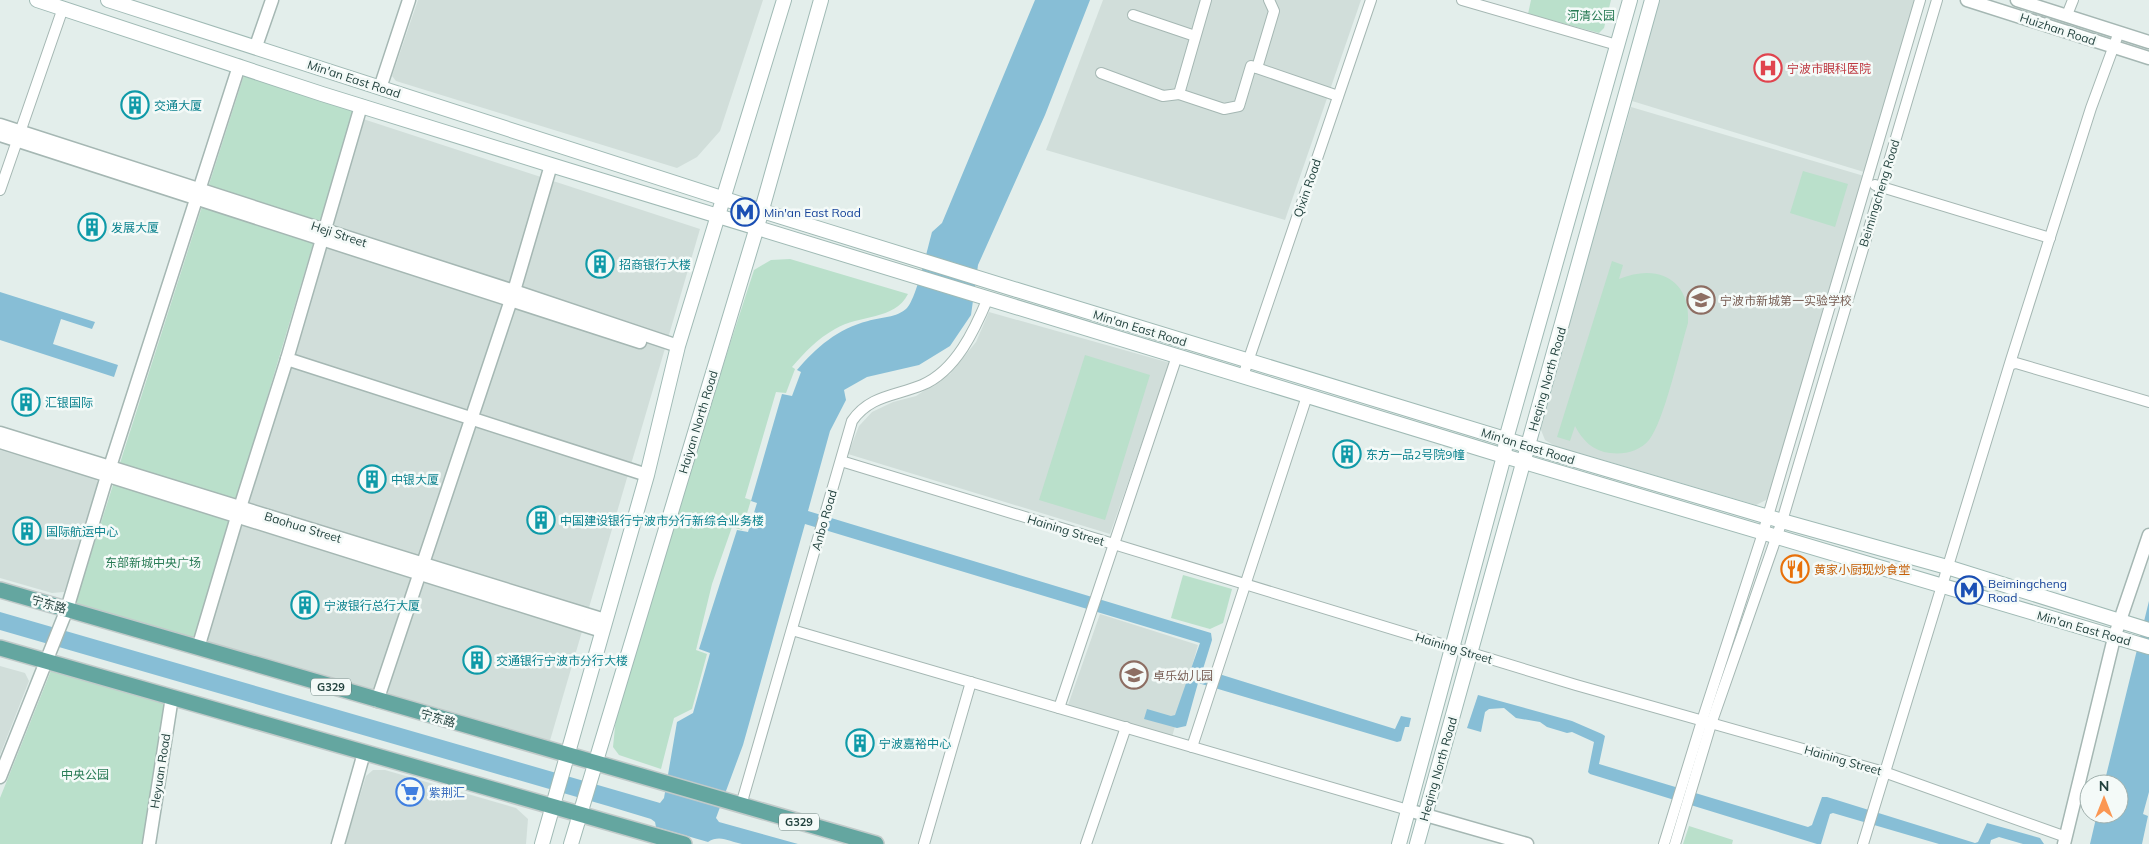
<svg xmlns="http://www.w3.org/2000/svg" width="2149" height="844" font-family="Mulish,'Noto Sans SC',sans-serif">
  <style>
    .built { fill: #d1deda }
    .green { fill: #bae0cb }
    .water { fill: #87bed6 }
    .lines { fill: none; stroke-linecap: round; stroke-linejoin: round }
    .minor-casing { stroke: #a5b7b3; stroke-width: 12 }
    .tertiary-casing { stroke: #a5b7b3; stroke-width: 15 }
    .secondary-casing { stroke: #a0bab5; stroke-width: 16 }
    .primary-casing { stroke: #c1cac9; stroke-width: 18 }
    .minor { stroke: #fff; stroke-width: 10 }
    .tertiary { stroke: #fff; stroke-width: 12 }
    .secondary { stroke: #fff; stroke-width: 14 }
    .primary { stroke: #64a6a0; stroke-width: 15 }
    .labels { text-anchor: middle; dominant-baseline: central; stroke-width: 5; stroke-linejoin: round; paint-order: stroke }
    .shield { fill: #f4faf8; stroke: #607875; stroke-width: 1 }
    .shield-label { font-size: 11px; font-weight: bold; fill: #21413d }
    .park-label { font-size: 12px; fill: #287b55; stroke: #f4faf8 }
    .street-label { font-size: 12px; fill: #21413d; stroke: #f4faf8 }
    .health-label { font-size: 12px; fill: #be3a42; stroke: #f4faf8; text-anchor: start }
    .culture-label { font-size: 12px; fill: #0d838f; stroke: #f4faf8; text-anchor: start }
    .transit-label { font-size: 12px; fill: #164399; stroke: #f4faf8; text-anchor: start }
    .education-label { font-size: 12px; fill: #785e54; stroke: #f4faf8; text-anchor: start }
    .food-label { font-size: 12px; fill: #c56008; stroke: #f4faf8; text-anchor: start }
    .shop-label { font-size: 12px; fill: #366cbe; stroke: #f4faf8; text-anchor: start }
  </style>
  <rect width="100%" height="100%" fill="#e3eeeb"/>
  <g class="built">
    <path d="M 418,0 L 763,0 L 720,131 L 697,157 L 677,168 L 396,81 L 392,76 Z"/>
    <path d="M 1103,0 L 1361,0 L 1285,220 L 1046,150 Z"/>
    <path d="M 1658,0 L 1918,0 L 1864,172 L 1632,101 Z"/>
    <path d="M 1631,107 L 1864,176 L 1772,489 L 1766,500 L 1756,505 L 1555,446 L 1545,440 L 1539,425 Z"/>
    <path d="M 360,118 L 700,229 L 549,744 L 205,641 Z"/>
    <path d="M 989,312 L 1170,363 L 1110,534 L 848,454 L 859,426 L 872,412 L 893,402 L 916,396 L 950,374 L 976,342 Z"/>
    <path d="M 0,450 L 96,479 L 99,487 L 64,592 L 52,593 L 0,578 Z"/>
    <path d="M 1100,614 L 1198,645 L 1172,737 L 1068,705 Z"/>
    <path d="M 0,666 L 25,673 L 29,681 L 0,755 Z"/>
    <path d="M 373,770 L 385,770 L 516,808 L 528,819 L 526,844 L 345,844 L 366,776 Z"/>
  </g>
  <g class="green">
    <path d="M 1531,0 L 1611,0 L 1604,28 L 1599,33 L 1528,14 Z"/>
    <path d="M 244,75 L 353,111 L 195,638 L 74,607 Z"/>
    <path d="M 1803,171 L 1848,184 L 1835,227 L 1790,213 Z"/>
    <path d="M 790,259 L 908,294 C 894,321 860,314 835,329 C 817,339 805,352 792,367 L 795,369 L 786,393 L 776,392 L 745,498 L 751,500 L 742,530 L 732,527 L 712,584 L 696,650 L 707,654 L 692,709 L 674,718 L 661,769 L 619,755 L 613,747 L 616,717 L 696,449 L 754,270 L 771,260 Z"/>
    <path d="M 1612,261 L 1623,265 L 1619,279 C 1657,263 1691,279 1688,323 C 1680,349 1664,422 1649,440 C 1640,451 1624,455 1610,453 C 1593,451 1583,441 1575,426 L 1570,441 L 1557,437 Z"/>
    <path d="M 1085,355 L 1150,375 L 1105,520 L 1039,500 Z"/>
    <path d="M 1183,575 L 1232,589 L 1223,623 L 1210,629 L 1171,618 Z"/>
    <path d="M 52,668 L 166,703 L 144,844 L 0,844 L 0,798 Z"/>
    <path d="M 1689,826 L 1733,840 L 1732,844 L 1683,844 Z"/>
  </g>
  <g class="water">
    <path d="M 1035,0 L 1090,0 L 1045,115 L 978,265 L 971,315 L 950,346 L 919,365 L 867,377 L 844,390 L 846,400 L 830,431 L 808,511 L 1211,633 L 1212,640 L 1203,669 L 1395,729 L 1401,716 L 1411,718 L 1409,727 L 1405,727 L 1401,741 L 1397,742 L 1198,683 L 1186,726 L 1177,728 L 1144,719 L 1147,709 L 1171,716 L 1175,715 L 1200,643 L 805,524 L 743,745 L 716,818 L 719,822 L 798,844 C 780,844 760,844 742,844 C 730,842 720,834 708,842 L 656,827 L 655,822 L 651,819 L 608,806 L 0,630 L 0,612 L 660,803 L 664,798 L 677,722 L 693,713 L 710,653 L 699,649 L 737,530 L 748,532 L 757,503 L 751,501 L 782,394 L 792,396 L 801,372 L 797,370 C 817,347 837,329 868,321 C 880,317 897,318 907,308 C 916,299 928,247 932,232 L 942,223 Z"/>
    <path d="M 0,292 L 95,322 L 92,329 L 61,319 L 53,344 L 118,365 L 114,377 L 0,340 Z"/>
    <path d="M 2149,601 L 2149,792 L 2143,814 L 2148,816 L 2142,844 L 2090,844 L 2097,814 L 2119,814 L 2119,784 L 2104,784 Z"/>
    <path d="M 1478,695 L 1572,721 L 1602,734 L 1605,736 L 1599,764 L 1808,827 L 1812,825 L 1822,797 L 1827,797 L 1975,843 L 1978,842 L 1987,823 L 2040,838 L 2044,844 L 2023,844 L 1999,837 L 1991,840 L 1990,844 L 1939,844 L 1833,813 L 1830,814 L 1821,844 L 1817,844 L 1590,774 L 1588,772 L 1594,742 L 1572,732 L 1567,733 L 1547,727 L 1540,722 L 1516,718 L 1504,708 L 1489,709 L 1485,712 L 1481,732 L 1467,728 Z"/>
  </g>
  <g class="lines">
    <g class="minor-casing">
      <g id="minor">
        <path d="M 1206,0 L 1179,94 L 1224,109 L 1239,106 L 1251,66 L 1338,96"/>
        <path d="M 1462,0 L 1617,45"/>
        <path d="M 1133,15 L 1195,36"/>
        <path d="M 2067,15 L 2073,0"/>
        <path d="M 1257,68 L 1274,11 L 1269,0"/>
        <path d="M 1101,73 L 1163,96 L 1179,94"/>
        <path d="M 1875,185 L 2050,238"/>
        <path d="M 0,190 L 63,8"/>
        <path d="M 2011,364 L 2016,363 L 2149,402"/>
        <path d="M 1243,376 L 1371,0"/>
        <path d="M 841,461 L 1576,685 L 1884,772 L 2066,837"/>
        <path d="M 792,630 L 1408,810"/>
        <path d="M 1059,708 L 1177,356"/>
        <path d="M 1192,747 L 1307,396"/>
        <path d="M 741,805 L 852,421 C 870,395 896,396 922,385 C 956,371 975,329 988,298"/>
        <path d="M 924,844 L 971,682"/>
        <path d="M 1086,844 L 1126,727"/>
        <path d="M 1664,844 L 1702,721 L 1763,533 L 1920,0"/>
        <path d="M 1675,844 L 1711,724 L 1782,521 L 1937,0"/>
        <path d="M 1863,844 L 2011,360 L 2091,108 L 2119,32"/>
      </g>
    </g>
    <g class="tertiary-casing">
      <g id="tertiary">
        <path d="M 1967,0 L 2149,58"/>
        <path d="M 2017,0 L 2149,42"/>
        <path d="M 256,46 L 272,0"/>
        <path d="M 380,88 L 409,0"/>
        <path d="M 361,106 L 287,359 L 647,475"/>
        <path d="M 0,125 L 514,291 L 678,346"/>
        <path d="M 0,135 L 640,342"/>
        <path d="M 0,433 L 605,620"/>
        <path d="M 0,442 L 602,631"/>
        <path d="M 198,648 L 237,517 L 287,359"/>
        <path d="M 377,701 L 514,291 L 551,165"/>
        <path d="M 0,777 L 67,609 L 107,476 L 239,66"/>
        <path d="M 1408,810 L 1527,844"/>
        <path d="M 149,844 L 172,697"/>
        <path d="M 338,844 L 364,753"/>
        <path d="M 2064,844 L 2114,638 L 2149,535"/>
      </g>
    </g>
    <g class="secondary-casing">
      <g id="secondary">
        <path d="M 37,0 L 322,94 L 551,165 L 1504,456 L 2149,647"/>
        <path d="M 108,0 L 762,211 L 1017,290 L 1528,446 L 1782,521 L 1947,567 L 2149,630"/>
        <path d="M 542,844 L 647,475 L 678,346 L 784,0"/>
        <path d="M 571,844 L 757,227 L 821,0"/>
        <path d="M 1399,844 L 1504,456 L 1506,439 L 1630,0"/>
        <path d="M 1417,844 L 1652,0"/>
      </g>
    </g>
    <g class="primary-casing">
      <g id="primary">
        <path d="M 0,590 L 876,844"/>
        <path d="M 0,648 L 684,844"/>
      </g>
    </g>
    <use href="#minor" class="minor"/>
    <use href="#tertiary" class="tertiary"/>
    <use href="#secondary" class="secondary"/>
    <use href="#primary" class="primary"/>
  </g>
  <defs>
    <g id="hospital-ring" transform="scale(1.4375)"><circle r="9.5" fill="#f4faf8" stroke="#e0444e" stroke-width="1.5"/><path d="M-5-5h3v3.5h4V-5h3V5h-3V1.5h-4V5h-3Z" fill="#e0444e"/></g>
    <g id="building-ring" transform="scale(1.4375)"><circle r="9.5" fill="#f4faf8" stroke="#0f9aa8" stroke-width="1.5"/><path d="M-4-6H4V6H1V3H-1V6H-4ZM-2.5-4.3h1.7v1.8h-1.7ZM.8-4.3h1.7v1.8H.8ZM-2.5-1h1.7V.8h-1.7ZM.8-1h1.7V.8H.8Z" fill="#0f9aa8"/></g>
    <g id="metro-ring" transform="scale(1.4375)"><circle r="9.5" fill="#f4faf8" stroke="#1a4fb4" stroke-width="1.5"/><path d="M-5.5 5V-5H-3L0 0L3-5H5.5V5H3V-.5L0 4L-3-.5V5Z" fill="#1a4fb4"/></g>
    <g id="school-ring" transform="scale(1.4375)"><circle r="9.5" fill="#f4faf8" stroke="#8d6e63" stroke-width="1.5"/><path d="M0-5L7-2L0 1L-7-2ZM-4 1L0 2.5L4 1V4Q0 6-4 4Z" fill="#8d6e63"/></g>
    <g id="restaurant-ring" transform="scale(1.4375)"><circle r="9.5" fill="#f4faf8" stroke="#e8710a" stroke-width="1.5"/><path d="M-5-6h1v4h1v-4h1v4h1v-4h1v5L-1.5 .5V6h-2V.5L-5-1ZM5-6V6H3V1.5H1.5Q1.5-4 5-6Z" fill="#e8710a"/></g>
    <g id="supermarket-ring" transform="scale(1.4375)"><circle r="9.5" fill="#f4faf8" stroke="#3f7fe0" stroke-width="1.5"/><path d="M-6-5.5h2.5l.6 2H6L4.5 2H-2.5L-4.4-4H-6ZM-1.5 3.2a1.3 1.3 0 1 0 .1 0ZM3 3.2a1.3 1.3 0 1 0 .1 0Z" fill="#3f7fe0"/></g>
  </defs>
  <g fill-rule="evenodd">
    <use href="#hospital-ring" x="1768" y="68"/>
    <use href="#building-ring" x="135" y="105"/>
    <use href="#metro-ring" x="745" y="212"/>
    <use href="#building-ring" x="92" y="227"/>
    <use href="#building-ring" x="600" y="264"/>
    <use href="#school-ring" x="1701" y="300"/>
    <use href="#building-ring" x="26" y="402"/>
    <use href="#building-ring" x="1347" y="454"/>
    <use href="#building-ring" x="372" y="479"/>
    <use href="#building-ring" x="541" y="520"/>
    <use href="#building-ring" x="27" y="531"/>
    <use href="#restaurant-ring" x="1795" y="569"/>
    <use href="#metro-ring" x="1969" y="590"/>
    <use href="#building-ring" x="305" y="605"/>
    <use href="#building-ring" x="477" y="660"/>
    <use href="#school-ring" x="1134" y="675"/>
    <use href="#building-ring" x="860" y="743"/>
    <use href="#supermarket-ring" x="410" y="792"/>
  </g>
  <g class="labels">
    <g class="shield">
      <rect x="311" y="678.5" width="40" height="17" rx="4"/>
      <rect x="779" y="813.5" width="40" height="17" rx="4"/>
    </g>
    <g class="shield-label">
      <text x="331" y="687">G329</text>
      <text x="799" y="822">G329</text>
    </g>
    <g class="park-label">
      <text x="1591" y="15">河清公园</text>
      <text x="153" y="562">东部新城中央广场</text>
      <text x="85" y="774">中央公园</text>
    </g>
    <g class="street-label">
      <text transform="translate(2058 29) rotate(18)">Huizhan Road</text>
      <text transform="translate(354 79) rotate(18)">Min'an East Road</text>
      <text transform="translate(1307 188) rotate(-71)">Qixin Road</text>
      <text transform="translate(1879 193) rotate(-73)">Beimingcheng Road</text>
      <text transform="translate(339 234) rotate(18)">Heji Street</text>
      <text transform="translate(1140 328) rotate(17)">Min'an East Road</text>
      <text transform="translate(1547 379) rotate(-74)">Heqing North Road</text>
      <text transform="translate(698 422) rotate(-73)">Haiyan North Road</text>
      <text transform="translate(1528 446) rotate(17)">Min'an East Road</text>
      <text transform="translate(824 520) rotate(-74)">Anbo Road</text>
      <text transform="translate(303 527) rotate(17)">Baohua Street</text>
      <text transform="translate(1066 530) rotate(17)">Haining Street</text>
      <text transform="translate(49 604) rotate(16)">宁东路</text>
      <text transform="translate(2084 628) rotate(16)">Min'an East Road</text>
      <text transform="translate(1454 648) rotate(17)">Haining Street</text>
      <text transform="translate(438 718) rotate(16)">宁东路</text>
      <text transform="translate(1843 760) rotate(16)">Haining Street</text>
      <text transform="translate(1438 769) rotate(-74)">Heqing North Road</text>
      <text transform="translate(160 771) rotate(-81)">Heyuan Road</text>
    </g>
    <g class="health-label">
      <text x="1787" y="68">宁波市眼科医院</text>
    </g>
    <g class="culture-label">
      <text x="154" y="105">交通大厦</text>
      <text x="111" y="227">发展大厦</text>
      <text x="619" y="264">招商银行大楼</text>
      <text x="45" y="402">汇银国际</text>
      <text x="1366" y="454">东方一品2号院9幢</text>
      <text x="391" y="479">中银大厦</text>
      <text x="560" y="520">中国建设银行宁波市分行新综合业务楼</text>
      <text x="46" y="531">国际航运中心</text>
      <text x="324" y="605">宁波银行总行大厦</text>
      <text x="496" y="660">交通银行宁波市分行大楼</text>
      <text x="879" y="743">宁波嘉裕中心</text>
    </g>
    <g class="transit-label">
      <text x="764" y="212">Min'an East Road</text>
      <text x="1988" y="583">Beimingcheng<tspan x="1988" dy="14">Road</tspan></text>
    </g>
    <g class="education-label">
      <text x="1720" y="300">宁波市新城第一实验学校</text>
      <text x="1153" y="675">卓乐幼儿园</text>
    </g>
    <g class="food-label">
      <text x="1814" y="569">黄家小厨现炒食堂</text>
    </g>
    <g class="shop-label">
      <text x="429" y="792">紫荆汇</text>
    </g>
  </g>
  <g transform="translate(2104 799)"><circle r="24" fill="#f4faf8" stroke="#a0b0ad"/>
  <path d="M0-4L9 19L0 12L-9 19Z" fill="#fb9753"/>
  <text y="-8" font-size="14" font-weight="bold" text-anchor="middle" fill="#21413d">N</text>
  </g>
</svg>
